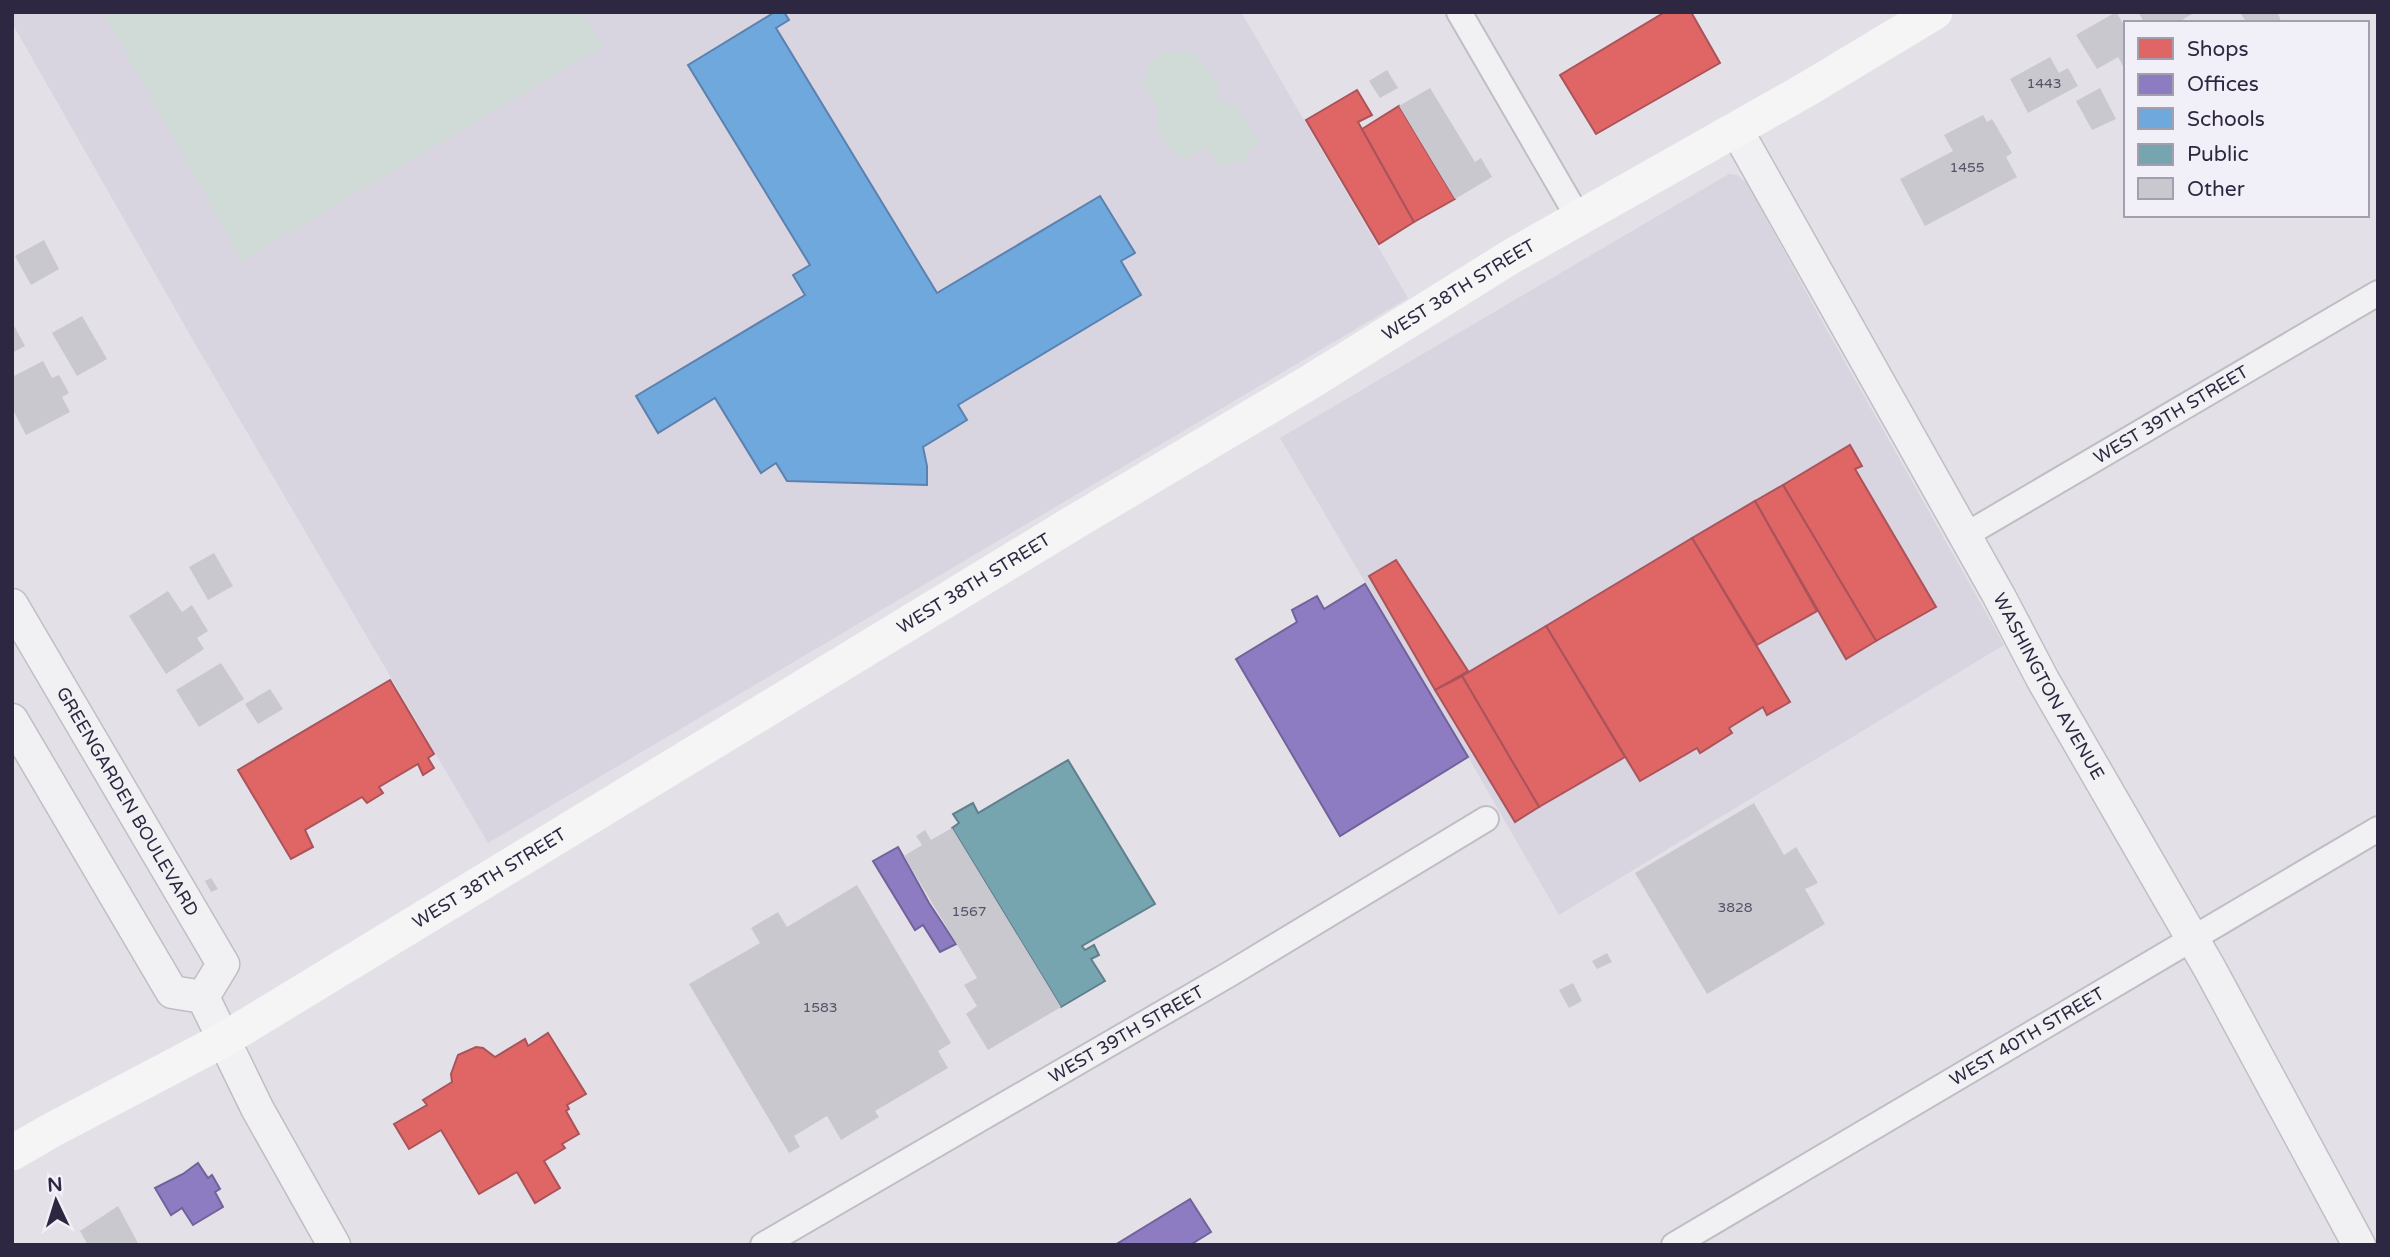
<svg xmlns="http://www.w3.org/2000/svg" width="2390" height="1257" font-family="'Varela Round',sans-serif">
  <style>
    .built { fill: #d8d4e0 }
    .green { fill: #d0dad6 }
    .shops { fill: #e06666; stroke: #ab535b; stroke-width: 2 }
    .offices { fill: #8e7cc3; stroke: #71629c; stroke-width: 2 }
    .schools { fill: #6fa8dc; stroke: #5c81ae; stroke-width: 2 }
    .public { fill: #76a5af; stroke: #607f8e; stroke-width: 2 }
    .building { fill: #cac8cf }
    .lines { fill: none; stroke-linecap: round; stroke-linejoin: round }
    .minor-casing { stroke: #c0bec5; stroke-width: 28 }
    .tertiary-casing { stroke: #c0bec5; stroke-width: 35 }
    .minor { stroke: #f1f1f3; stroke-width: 24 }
    .tertiary { stroke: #f1f1f3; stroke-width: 32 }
    .secondary { stroke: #f5f5f6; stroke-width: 35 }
    .labels { text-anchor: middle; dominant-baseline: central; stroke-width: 7; stroke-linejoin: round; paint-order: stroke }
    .number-label { font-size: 14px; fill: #575167 }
    .street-label { font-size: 18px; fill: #2e2742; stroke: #f1eff7 }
  </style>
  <rect width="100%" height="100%" fill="#e3e1e7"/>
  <g class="built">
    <path d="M 12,12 L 1241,12 L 1408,298 L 488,843 L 197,347 L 12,23 Z"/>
    <path d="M 1729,174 L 1737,175 L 1747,183 L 1818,314 L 2004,645 L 1559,915 L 1468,757 L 1280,438 Z"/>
  </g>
  <g class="green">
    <path d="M 103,12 L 584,12 L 603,46 L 242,261 Z"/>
    <path d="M 1187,50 C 1205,56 1207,73 1219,86 L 1218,99 L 1225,104 L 1232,100 L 1260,143 L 1248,150 L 1244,162 L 1231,163 L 1219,168 L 1206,147 L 1185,159 C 1175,157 1165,142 1160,132 C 1156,124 1159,113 1157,105 C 1154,98 1147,93 1143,87 C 1148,70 1148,53 1170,51 C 1178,50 1181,53 1187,50 Z"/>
  </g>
  <g class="shops">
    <path d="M 1665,12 L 1691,12 L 1720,63 L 1596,134 L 1560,75 Z"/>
    <path d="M 1357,90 L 1372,115 L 1358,122 L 1414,222 L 1379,244 L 1306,120 Z"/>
    <path d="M 1399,106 L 1455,199 L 1414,222 L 1362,129 Z"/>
    <path d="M 1850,445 L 1862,466 L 1855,469 L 1936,607 L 1876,641 L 1783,485 Z"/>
    <path d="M 1783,485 L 1876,641 L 1846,659 L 1755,501 Z"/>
    <path d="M 1755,501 L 1817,611 L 1757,645 L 1692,538 Z"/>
    <path d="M 1692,538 L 1790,702 L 1767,715 L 1763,707 L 1729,728 L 1732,733 L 1700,753 L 1697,748 L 1640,781 L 1546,626 Z"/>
    <path d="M 1396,560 L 1468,671 L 1435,690 L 1369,576 Z"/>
    <path d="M 1546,626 L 1625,757 L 1539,807 L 1462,676 Z"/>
    <path d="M 1462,676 L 1539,807 L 1515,822 L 1435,690 Z"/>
    <path d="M 390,680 L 434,754 L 428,758 L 434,768 L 423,775 L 418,764 L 379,787 L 383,793 L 367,803 L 362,797 L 305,830 L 313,847 L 291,859 L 238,770 Z"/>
    <path d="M 548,1033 L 586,1094 L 567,1105 L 569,1109 L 566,1111 L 579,1134 L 562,1144 L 565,1148 L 544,1161 L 560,1188 L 535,1203 L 517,1172 L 479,1194 L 441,1130 L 409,1149 L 394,1124 L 427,1105 L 423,1100 L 452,1082 L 451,1074 L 458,1055 L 476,1047 L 483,1048 L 495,1057 L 525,1039 L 528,1046 Z"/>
  </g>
  <g class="offices">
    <path d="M 1365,584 L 1468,757 L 1340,836 L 1236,659 L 1297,622 L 1292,610 L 1317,596 L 1324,609 Z"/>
    <path d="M 898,847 L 929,903 L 956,944 L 940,952 L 923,925 L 915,930 L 873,861 Z"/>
    <path d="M 198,1163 L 208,1178 L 212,1175 L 220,1189 L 215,1192 L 223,1207 L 193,1225 L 182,1208 L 171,1215 L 155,1188 L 183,1174 Z"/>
    <path d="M 1190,1199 L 1211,1232 L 1190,1245 L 1115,1245 Z"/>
  </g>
  <path class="schools" d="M 775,12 L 784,12 L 789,20 L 776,28 L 937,293 L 1100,196 L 1135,253 L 1121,261 L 1141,295 L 958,405 L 967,420 L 923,447 L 927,466 L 927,485 L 787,481 L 776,463 L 761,473 L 715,398 L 658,433 L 636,396 L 805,295 L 793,275 L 810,265 L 688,65 Z"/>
  <path class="public" d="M 1068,760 L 1155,904 L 1082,946 L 1085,950 L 1094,945 L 1099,955 L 1091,959 L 1105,981 L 1061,1007 L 952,828 L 959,823 L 953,814 L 973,803 L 978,813 Z"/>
  <g class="building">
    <path d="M 2116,12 L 2126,28 L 2126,64 L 2123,66 L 2118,57 L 2097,69 L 2076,35 Z"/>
    <path d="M 2138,12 L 2191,12 L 2192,14 L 2177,23 L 2145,23 Z"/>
    <path d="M 2244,12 L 2277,12 L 2282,23 L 2247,23 L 2241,14 Z"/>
    <path d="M 2050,57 L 2059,73 L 2068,68 L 2078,86 L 2028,113 L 2010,79 Z"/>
    <path d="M 1387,70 L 1398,88 L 1380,98 L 1369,81 Z"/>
    <path d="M 1430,88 L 1475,162 L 1481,158 L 1492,177 L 1455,199 L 1399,106 Z"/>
    <path d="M 2100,88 L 2116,119 L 2092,130 L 2076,101 Z"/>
    <path d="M 1983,115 L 1987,122 L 1992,119 L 2012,153 L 2006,157 L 2017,177 L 1925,226 L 1900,179 L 1953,151 L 1944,135 Z"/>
    <path d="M 44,240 L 59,269 L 31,285 L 15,256 Z"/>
    <path d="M 82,316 L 107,359 L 77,376 L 52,333 Z"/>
    <path d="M 12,322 L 25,346 L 12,353 Z"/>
    <path d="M 43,361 L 52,378 L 59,375 L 69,393 L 62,397 L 70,412 L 26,435 L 12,408 L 12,377 Z"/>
    <path d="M 214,553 L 233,586 L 208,600 L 189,567 Z"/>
    <path d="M 168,591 L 182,612 L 192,605 L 208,631 L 197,638 L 204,649 L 166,674 L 129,616 Z"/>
    <path d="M 221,663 L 244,699 L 199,727 L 176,690 Z"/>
    <path d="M 270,689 L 283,709 L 258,724 L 245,704 Z"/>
    <path d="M 1754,803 L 1784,855 L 1796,847 L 1818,883 L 1805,889 L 1825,924 L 1707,994 L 1635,873 Z"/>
    <path d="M 952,828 L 1061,1007 L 988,1050 L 966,1014 L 977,1006 L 964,985 L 977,978 L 904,856 L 922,845 L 916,836 L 925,830 L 931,840 Z"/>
    <path d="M 211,878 L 218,889 L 211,892 L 205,881 Z"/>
    <path d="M 857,885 L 951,1043 L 938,1051 L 948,1068 L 875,1111 L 879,1117 L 841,1140 L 827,1116 L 794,1136 L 800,1147 L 789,1153 L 689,984 L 760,943 L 751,928 L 778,912 L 787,927 Z"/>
    <path d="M 1607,953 L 1612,962 L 1597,969 L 1592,961 Z"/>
    <path d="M 1573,983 L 1582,1001 L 1569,1008 L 1559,990 Z"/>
    <path d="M 118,1206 L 139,1245 L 88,1245 L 80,1231 Z"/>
  </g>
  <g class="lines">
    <g class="minor-casing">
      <g id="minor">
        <path d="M 1459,12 L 1578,217"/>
        <path id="s1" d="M 1964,536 L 2378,293"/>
        <path id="s2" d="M 763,1245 L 1228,975 L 1486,819"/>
        <path id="s3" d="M 1674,1245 L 2378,829"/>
      </g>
    </g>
    <g class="tertiary-casing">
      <g id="tertiary">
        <path id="s4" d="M 1736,129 L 1999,596 L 2043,680 L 2210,969 L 2359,1245"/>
        <path id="s5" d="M 12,605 L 223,964 L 203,997"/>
        <path d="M 12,720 L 172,992 L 203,997"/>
        <path d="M 203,997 L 257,1108 L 334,1245"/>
      </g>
    </g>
    <use href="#minor" class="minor"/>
    <use href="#tertiary" class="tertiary"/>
    <path class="secondary" id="s6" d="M 12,1153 L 50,1131 L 223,1040 L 1073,523 L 1310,382 L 1512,256 L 1809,88 L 1935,12"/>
  </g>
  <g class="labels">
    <g class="number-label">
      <text x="2044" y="83">1443</text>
      <text x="1967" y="167">1455</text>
      <text x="1735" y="907">3828</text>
      <text x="969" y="911">1567</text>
      <text x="820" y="1007">1583</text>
    </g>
    <g class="street-label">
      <text stroke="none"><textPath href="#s6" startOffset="1685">WEST 38TH STREET</textPath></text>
      <text stroke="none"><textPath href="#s1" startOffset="240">WEST 39TH STREET</textPath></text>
      <text stroke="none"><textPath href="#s6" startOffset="1118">WEST 38TH STREET</textPath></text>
      <text stroke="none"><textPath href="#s4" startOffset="639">WASHINGTON AVENUE</textPath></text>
      <text stroke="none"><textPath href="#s5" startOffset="228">GREENGARDEN BOULEVARD</textPath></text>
      <text stroke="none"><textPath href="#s6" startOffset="551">WEST 38TH STREET</textPath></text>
      <text stroke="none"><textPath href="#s2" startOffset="420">WEST 39TH STREET</textPath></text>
      <text stroke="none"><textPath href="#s3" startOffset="410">WEST 40TH STREET</textPath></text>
    </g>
  </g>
  <rect width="2390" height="1257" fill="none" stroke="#2e2742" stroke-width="28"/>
  <rect x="2124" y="21" width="245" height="196" fill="#f1eff7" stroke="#a39faf" stroke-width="2"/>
  <rect x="2138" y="38" width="35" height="21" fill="#e06666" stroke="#a39faf" stroke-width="2"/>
  <text x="2187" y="56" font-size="21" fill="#2e2742">Shops</text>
  <rect x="2138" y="74" width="35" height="21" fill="#8e7cc3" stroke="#a39faf" stroke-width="2"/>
  <text x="2187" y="91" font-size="21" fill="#2e2742">Offices</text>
  <rect x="2138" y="108" width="35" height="21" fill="#6fa8dc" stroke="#a39faf" stroke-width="2"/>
  <text x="2187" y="126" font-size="21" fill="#2e2742">Schools</text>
  <rect x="2138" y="144" width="35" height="21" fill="#76a5af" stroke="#a39faf" stroke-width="2"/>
  <text x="2187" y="161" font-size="21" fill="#2e2742">Public</text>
  <rect x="2138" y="178" width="35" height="21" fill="#cac8cf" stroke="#a39faf" stroke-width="2"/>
  <text x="2187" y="196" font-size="21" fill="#2e2742">Other</text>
  <g transform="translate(56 1201) rotate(356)" stroke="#f1eff7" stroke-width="5" paint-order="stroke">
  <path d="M0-5L12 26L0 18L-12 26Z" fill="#2e2742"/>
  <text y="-10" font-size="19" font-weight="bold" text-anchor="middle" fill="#2e2742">N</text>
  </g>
</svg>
